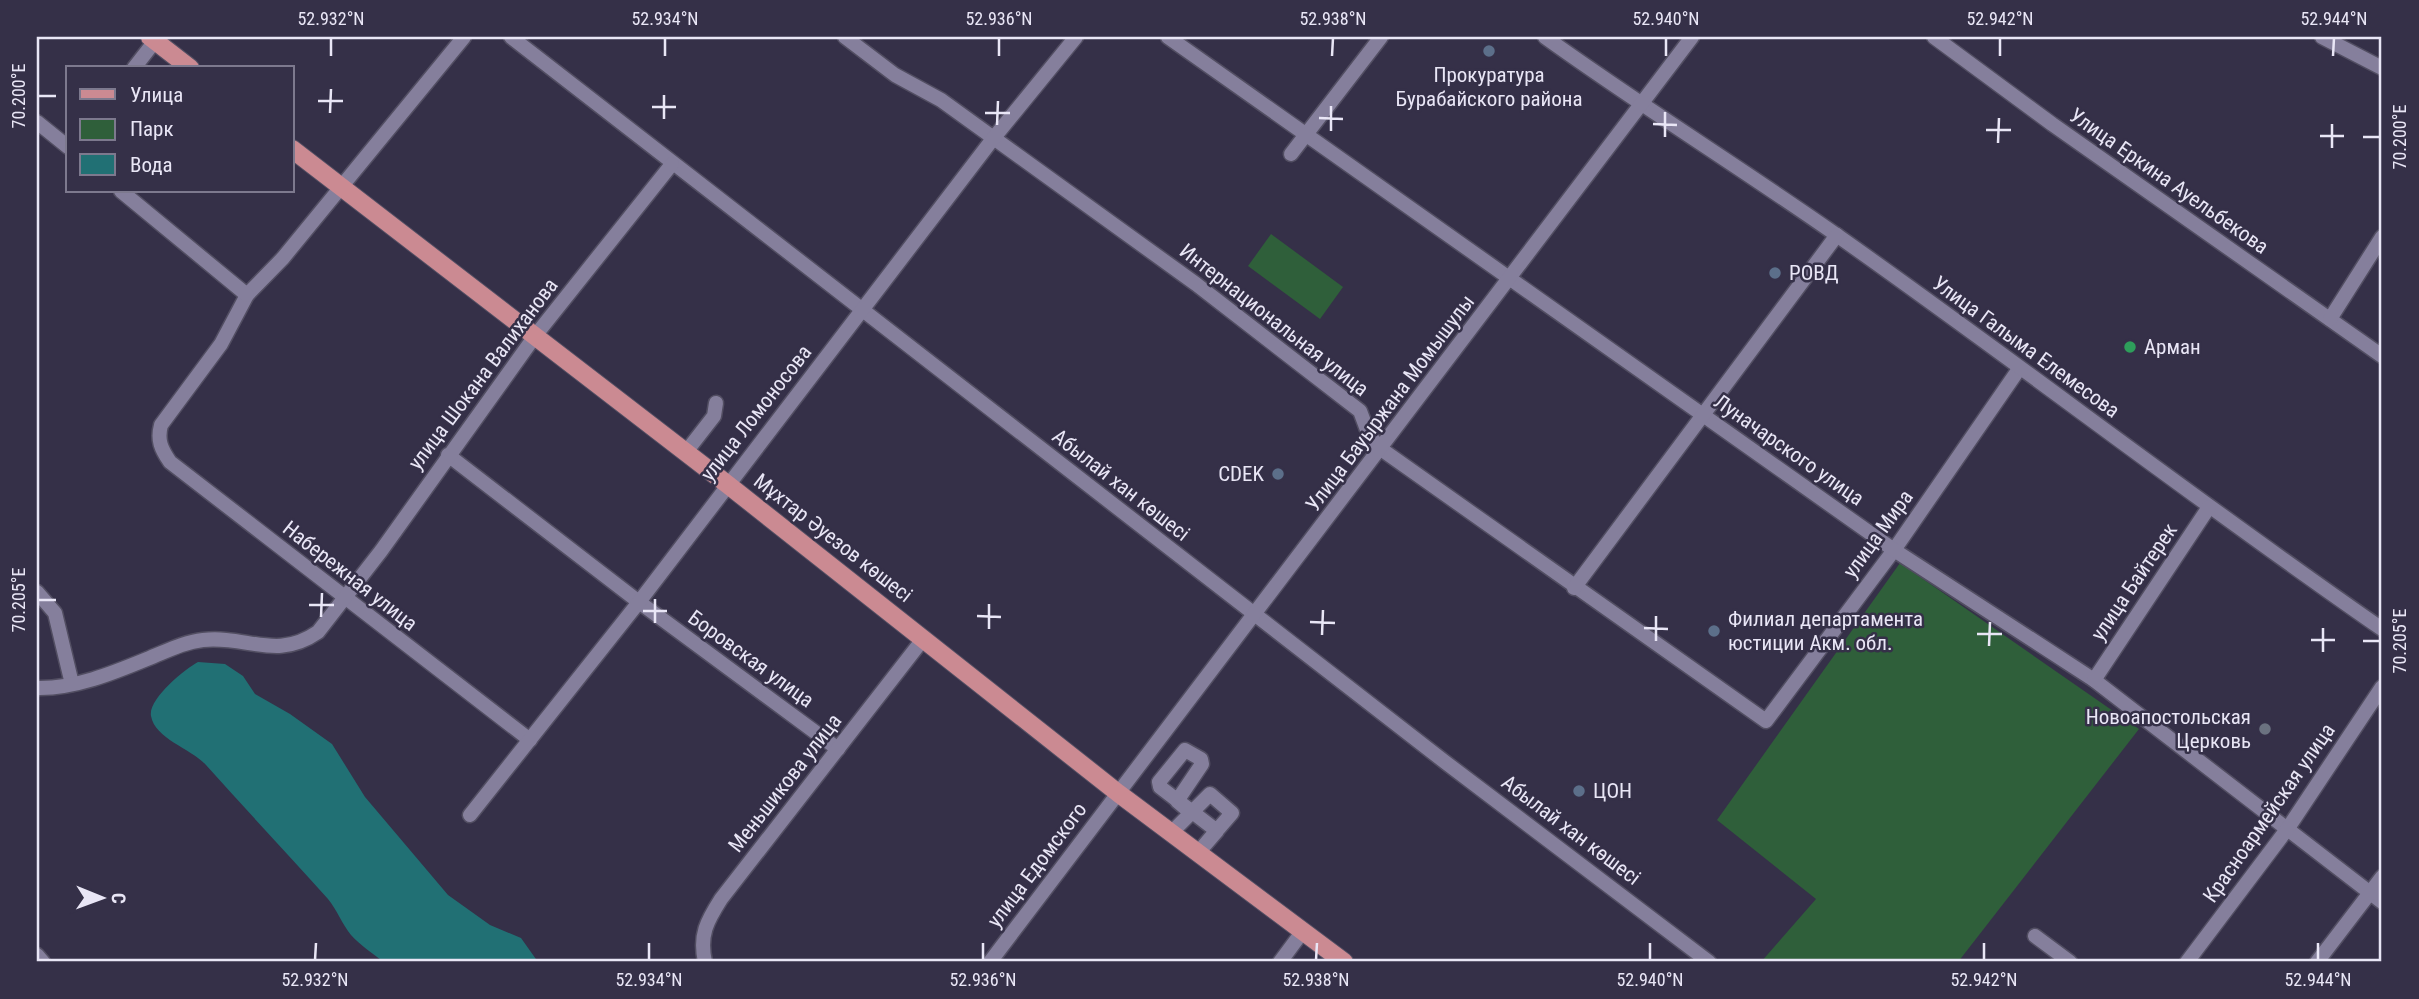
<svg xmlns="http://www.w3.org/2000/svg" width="2419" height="999" font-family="'Roboto Condensed',sans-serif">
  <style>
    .green { fill: #2f5f3a }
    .water { fill: #217074 }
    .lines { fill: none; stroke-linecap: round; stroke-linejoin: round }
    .minor-casing { stroke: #524e62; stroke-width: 17 }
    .major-casing { stroke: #524e62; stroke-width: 20 }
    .minor { stroke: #857f9c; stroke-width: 14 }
    .major { stroke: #cb8a92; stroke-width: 18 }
    .ticks { fill: none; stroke: #e9e6f6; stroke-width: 2.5 }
    .service-dot { fill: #5c6f8a; stroke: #353048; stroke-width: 2.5 }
    .leisure-dot { fill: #2e9e5b; stroke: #353048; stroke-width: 2.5 }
    .worship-dot { fill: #6b7280; stroke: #353048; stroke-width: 2.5 }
    .labels { text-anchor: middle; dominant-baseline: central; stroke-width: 5; stroke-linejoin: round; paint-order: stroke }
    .poi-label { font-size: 21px; fill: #e9e6f6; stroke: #353048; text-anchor: start }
    .street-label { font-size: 21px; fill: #e9e6f6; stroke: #353048 }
    .neatline { fill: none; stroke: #e9e6f6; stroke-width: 2.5 }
    .ticks-label { font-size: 18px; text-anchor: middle; fill: #e9e6f6 }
  </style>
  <rect width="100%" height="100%" fill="#353048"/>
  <g class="green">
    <path d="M 1271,234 L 1343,287 L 1320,319 L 1248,266 Z"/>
    <path d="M 1900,563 L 2139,729 L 1958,962 L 1761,962 L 1816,899 L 1717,820 Z"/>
  </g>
  <path class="water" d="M 198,662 L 225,664 L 243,676 L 255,694 L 290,714 L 332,744 L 365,797 L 448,895 L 490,925 L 521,938 L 538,962 L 384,962 C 373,954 360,945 351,935 C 342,924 337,910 328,899 C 288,854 246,810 206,765 C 192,749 155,739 151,716 C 148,699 185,669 198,662 Z"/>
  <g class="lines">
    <g class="minor-casing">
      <g id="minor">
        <path d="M 464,37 L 283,258 L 247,295 L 221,344 L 161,425 C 157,440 161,449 170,462 L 530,740"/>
        <path d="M 511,37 L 1445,762 L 1709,962"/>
        <path d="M 845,37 L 895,75 L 941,100 L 1196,284 L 1360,411 L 1369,435 L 1381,449 L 1766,721 L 1894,550 L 2019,369"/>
        <path d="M 1168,37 L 1894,550 L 2094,680 L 2382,902"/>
        <path d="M 1545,37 C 1641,106 1741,168 1838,236 C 2021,365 2198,502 2382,629"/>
        <path d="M 1934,37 L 2052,124 L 2382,356"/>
        <path d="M 2322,37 L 2382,68"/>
        <path d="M 134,68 L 155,41"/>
        <path d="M 37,122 L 68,147"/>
        <path d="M 1291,154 L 1381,37"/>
        <path d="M 121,191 L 247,295"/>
        <path d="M 2330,319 L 2382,237"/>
        <path d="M 686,452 L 714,416 L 716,403"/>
        <path d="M 448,455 L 639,602 L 838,749"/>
        <path d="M 1574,588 L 1837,235"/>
        <path d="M 37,592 L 55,613 L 72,684"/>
        <path d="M 2094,680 L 2209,507"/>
        <path d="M 37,688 C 74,689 113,673 147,659 C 165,652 183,642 203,640 C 247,635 276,661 318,632 L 381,551 L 535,336 L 672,164"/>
        <path d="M 470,815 L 639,602 L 992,140 L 1076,37"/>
        <path d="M 1171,833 L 1191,813 L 1177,801 L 1202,764 L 1201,759 L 1185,750 L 1159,782 L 1160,787 L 1217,831 L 1198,853 C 1209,839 1221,826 1232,813 L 1210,794 L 1171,833"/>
        <path d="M 2035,936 L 2070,962"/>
        <path d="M 37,955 L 43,962"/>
        <path d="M 705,962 C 699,935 707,921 721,899 L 924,638"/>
        <path d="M 990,962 L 1692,37"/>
        <path d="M 1280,962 L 1303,931"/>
        <path d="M 2187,962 L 2288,828 L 2382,687"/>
        <path d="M 2317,962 L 2382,877"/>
      </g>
    </g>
    <g class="major-casing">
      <g id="major">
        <path d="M 150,37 L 190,68"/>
        <path d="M 292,149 L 727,484 L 1118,793 L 1344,962"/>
      </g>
    </g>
    <use href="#minor" class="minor"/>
    <use href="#major" class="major"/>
  </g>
  <path class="ticks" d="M 331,56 L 331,38M 665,56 L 665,38M 999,56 L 999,38M 1332,56 L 1333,38M 1666,56 L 1666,38M 2000,56 L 2000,38M 2333,56 L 2334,38M 38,96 L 56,96M 318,101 L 343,101M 652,107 L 676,107M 330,113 L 331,89M 985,113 L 1010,113M 1319,118 L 1343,119M 664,119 L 664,95M 1653,124 L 1677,125M 997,125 L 998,101M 1986,130 L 2011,130M 1331,131 L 1331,106M 2320,136 L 2344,136M 1665,137 L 1665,112M 2363,137 L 2380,137M 1998,143 L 1999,118M 2332,148 L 2332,124M 38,600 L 56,600M 309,605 L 334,605M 643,611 L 667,611M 977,616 L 1001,617M 321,617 L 322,593M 1310,622 L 1335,623M 655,623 L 655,599M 1644,628 L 1668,629M 989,629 L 989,604M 1977,634 L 2002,634M 1322,635 L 1323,610M 2311,640 L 2335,640M 1656,641 L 1656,616M 2363,641 L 2380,641M 1989,646 L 1990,622M 2323,652 L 2323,628M 315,960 L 316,943M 649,960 L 649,943M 983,960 L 983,943M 1316,960 L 1317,943M 1650,960 L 1650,943M 1984,960 L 1984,943M 2318,960 L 2318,943"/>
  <g class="service-dot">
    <circle cx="1489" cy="51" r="7"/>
    <circle cx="1775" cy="273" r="7"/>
    <circle cx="1278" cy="474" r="7"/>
    <circle cx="1714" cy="631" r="7"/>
    <circle cx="1579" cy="791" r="7"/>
  </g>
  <circle class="leisure-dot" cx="2130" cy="347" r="7"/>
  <circle class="worship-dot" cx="2265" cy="729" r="7"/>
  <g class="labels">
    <g class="poi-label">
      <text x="1489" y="75" text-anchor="middle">Прокуратура<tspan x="1489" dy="24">Бурабайского района</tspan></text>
      <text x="1789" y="273">РОВД</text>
      <text x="2144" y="347">Арман</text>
      <text x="1264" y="474" text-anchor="end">CDEK</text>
      <text x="1728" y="619">Филиал департамента<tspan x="1728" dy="24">юстиции Акм. обл.</tspan></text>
      <text x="2251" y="717" text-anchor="end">Новоапостольская<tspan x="2251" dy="24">Церковь</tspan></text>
      <text x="1593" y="791">ЦОН</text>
    </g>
    <g class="street-label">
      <text transform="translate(2169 181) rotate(35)">Улица Еркина Ауельбекова</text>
      <text transform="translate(1274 320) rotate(38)">Интернациональная улица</text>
      <text transform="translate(2026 347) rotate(36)">Улица Галыма Елемесова</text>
      <text transform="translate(483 374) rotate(-53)">улица Шокана Валиханова</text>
      <text transform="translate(1390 403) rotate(-53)">Улица Бауыржана Момышулы</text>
      <text transform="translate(756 413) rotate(-52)">улица Ломоносова</text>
      <text transform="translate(1789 450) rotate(35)">Луначарского улица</text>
      <text transform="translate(1121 485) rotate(38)">Абылай хан көшесі</text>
      <text transform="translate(1878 534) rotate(-54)">улица Мира</text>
      <text transform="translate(833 538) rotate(38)">Мұхтар Әуезов көшесі</text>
      <text transform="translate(350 576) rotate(38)">Набережная улица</text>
      <text transform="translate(2134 582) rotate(-56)">улица Байтерек</text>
      <text transform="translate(751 659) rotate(36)">Боровская улица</text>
      <text transform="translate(785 783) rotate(-52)">Меньшикова улица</text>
      <text transform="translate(2269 813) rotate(-55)">Красноармейская улица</text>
      <text transform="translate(1571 830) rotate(37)">Абылай хан көшесі</text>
      <text transform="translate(1037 865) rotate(-53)">улица Едомского</text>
    </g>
  </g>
  <rect width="2419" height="999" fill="none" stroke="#353048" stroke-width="77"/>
  <rect x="66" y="66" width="228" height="126" fill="#353048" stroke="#7d798e" stroke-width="2"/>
  <rect x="80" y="89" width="35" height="10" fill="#cb8a92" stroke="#7d798e" stroke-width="2"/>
  <text x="130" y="102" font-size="21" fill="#e9e6f6">Улица</text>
  <rect x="80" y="119" width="35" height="21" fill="#2f5f3a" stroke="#7d798e" stroke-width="2"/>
  <text x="130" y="136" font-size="21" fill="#e9e6f6">Парк</text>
  <rect x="80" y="154" width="35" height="21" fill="#217074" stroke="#7d798e" stroke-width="2"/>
  <text x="130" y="172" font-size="21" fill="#e9e6f6">Вода</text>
  <g transform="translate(102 898) rotate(91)" stroke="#353048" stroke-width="5" paint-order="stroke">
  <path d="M0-5L12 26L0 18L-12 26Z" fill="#e9e6f6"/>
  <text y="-10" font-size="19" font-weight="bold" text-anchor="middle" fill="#e9e6f6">С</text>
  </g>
  <rect x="38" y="38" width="2342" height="922" class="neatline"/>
  <g class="ticks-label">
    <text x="331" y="25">52.932°N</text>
    <text x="665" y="25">52.934°N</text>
    <text x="999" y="25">52.936°N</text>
    <text x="1333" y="25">52.938°N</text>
    <text x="1666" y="25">52.940°N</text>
    <text x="2000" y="25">52.942°N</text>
    <text x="2334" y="25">52.944°N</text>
    <text transform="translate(19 96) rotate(-90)" y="6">70.200°E</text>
    <text transform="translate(2400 137) rotate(-90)" y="6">70.200°E</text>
    <text transform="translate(19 600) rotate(-90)" y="6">70.205°E</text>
    <text transform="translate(2400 641) rotate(-90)" y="6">70.205°E</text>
    <text x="315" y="986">52.932°N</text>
    <text x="649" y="986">52.934°N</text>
    <text x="983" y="986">52.936°N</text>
    <text x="1316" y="986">52.938°N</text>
    <text x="1650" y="986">52.940°N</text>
    <text x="1984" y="986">52.942°N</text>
    <text x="2318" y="986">52.944°N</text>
  </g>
</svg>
